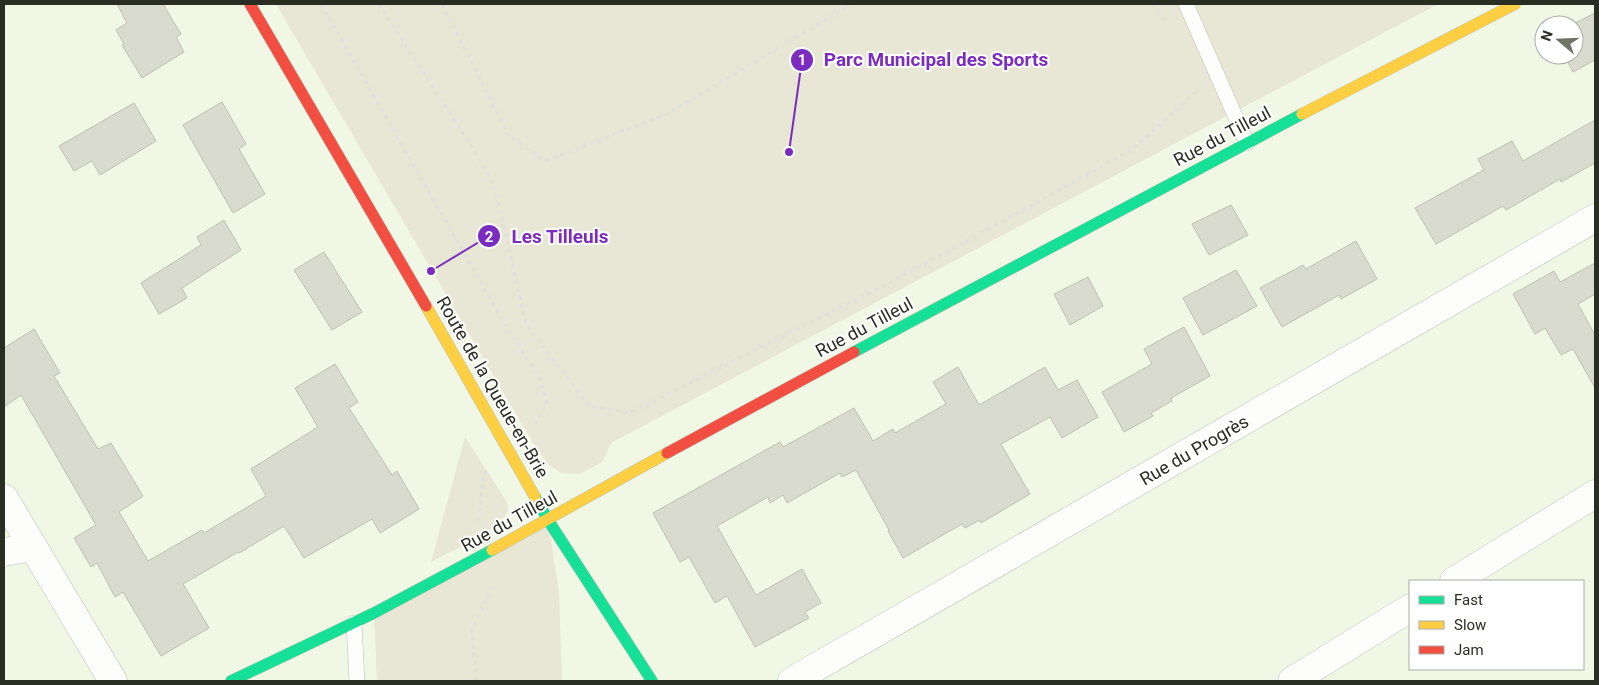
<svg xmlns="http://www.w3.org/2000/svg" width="1599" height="685" font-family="Roboto,sans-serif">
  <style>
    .green { fill: #e8e6d5 }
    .building { fill: #d8dbcd; stroke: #bec1b2 }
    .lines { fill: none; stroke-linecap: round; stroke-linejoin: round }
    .lane-casing { stroke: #bbc0b2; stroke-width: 16 }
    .street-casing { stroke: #bbc0b2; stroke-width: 29 }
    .fast-casing { stroke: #bbc0b2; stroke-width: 12 }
    .slow-casing { stroke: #bbc0b2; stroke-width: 12 }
    .jam-casing { stroke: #bbc0b2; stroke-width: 12 }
    .path { stroke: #e0e2dc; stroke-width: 3; stroke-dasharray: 4 4; stroke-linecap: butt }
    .lane { stroke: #fdfefb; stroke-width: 15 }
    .street { stroke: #fdfefb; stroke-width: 28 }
    .fast { stroke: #16e098; stroke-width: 11 }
    .slow { stroke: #ffcf43; stroke-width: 11 }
    .jam { stroke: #f24e42; stroke-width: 11 }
    .labels { text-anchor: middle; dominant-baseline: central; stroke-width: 4; stroke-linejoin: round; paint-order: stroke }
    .street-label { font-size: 18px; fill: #2a2e22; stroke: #fff }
    .leader { fill: none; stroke: #7b2cbf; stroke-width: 2 }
    .callout-dot { fill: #7b2cbf; stroke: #fff; stroke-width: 2 }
    .mark-label { font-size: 15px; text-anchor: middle; font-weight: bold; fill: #fff }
    .callout-label { font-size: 19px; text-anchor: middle; font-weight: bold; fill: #7b2cbf; stroke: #fff; stroke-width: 4; stroke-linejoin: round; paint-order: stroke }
  </style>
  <rect width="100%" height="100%" fill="#f0f7e5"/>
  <g class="green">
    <path d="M 276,4 L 1438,4 L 611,443 L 602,462 L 580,474 L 561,473 L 548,464 L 533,443 Z"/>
    <path d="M 465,437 L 505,499 C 506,503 509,506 508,510 C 504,529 448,552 431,562 Z"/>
    <path d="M 548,520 L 559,593 L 562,681 L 377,681 L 374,613 Z"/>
  </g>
  <g class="building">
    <path d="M 117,4 L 163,4 L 181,34 L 176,37 L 184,52 L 142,78 L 122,45 L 124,44 L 116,30 L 127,23 Z"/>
    <path d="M 1595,13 L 1595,60 L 1573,72 L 1564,55 L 1574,55 L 1574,25 L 1571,25 Z"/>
    <path d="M 222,102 L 246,144 L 239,149 L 265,194 L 233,213 L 183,125 Z"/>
    <path d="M 134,103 L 156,141 L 100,175 L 92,161 L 74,171 L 59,146 Z"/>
    <path d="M 1595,120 L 1595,163 L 1561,182 L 1560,179 L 1506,210 L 1503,206 L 1436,244 L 1415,208 L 1484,170 L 1478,159 L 1512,141 L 1523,161 Z"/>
    <path d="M 1231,205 L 1248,235 L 1209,255 L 1192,224 Z"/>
    <path d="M 224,220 L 241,250 L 182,288 L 187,298 L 159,314 L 141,283 L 201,245 L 197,237 Z"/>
    <path d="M 1356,241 L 1377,279 L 1341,299 L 1339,295 L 1282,327 L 1260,288 L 1303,265 L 1306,269 Z"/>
    <path d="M 324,252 L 362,312 L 332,330 L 294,270 Z"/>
    <path d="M 1595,263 L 1595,294 L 1578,304 L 1595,335 L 1595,388 L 1573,349 L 1561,355 L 1545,328 L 1535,334 L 1513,294 L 1554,271 L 1560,282 Z"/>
    <path d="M 1236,270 L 1257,306 L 1203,335 L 1183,298 Z"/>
    <path d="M 1088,277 L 1103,306 L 1070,325 L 1054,294 Z"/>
    <path d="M 1184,327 L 1210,376 L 1171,398 L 1172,401 L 1151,413 L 1153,416 L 1124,432 L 1102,392 L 1152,364 L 1144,349 Z"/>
    <path d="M 34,329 L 60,373 L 54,376 L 98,449 L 111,443 L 143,496 L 119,512 L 148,561 L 202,530 L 204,533 L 266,496 L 251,469 L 318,427 L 295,388 L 335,364 L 358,402 L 349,408 L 392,475 L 397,471 L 419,509 L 380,533 L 372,519 L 304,558 L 284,526 L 239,553 L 238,552 L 183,584 L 209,628 L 161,656 L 123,592 L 115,597 L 97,563 L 91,567 L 74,538 L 96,525 L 21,395 L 4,407 L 4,348 Z"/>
    <path d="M 958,367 L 979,405 L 1045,367 L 1058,390 L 1077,380 L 1098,417 L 1062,438 L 1050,417 L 1001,444 L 1030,494 L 981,523 L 980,520 L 965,528 L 962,524 L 903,558 L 888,531 L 889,530 L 856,470 L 842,477 L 840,473 L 787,503 L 783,495 L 770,503 L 768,497 L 717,526 L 756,595 L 802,569 L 821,603 L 805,612 L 809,618 L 755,647 L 727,596 L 715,603 L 689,557 L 680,562 L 653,513 L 780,442 L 783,447 L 854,408 L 873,441 L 893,429 L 895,433 L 946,404 L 933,382 Z"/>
  </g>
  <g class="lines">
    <g class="lane-casing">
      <g id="lane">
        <path d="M 1186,4 L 1247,143"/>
        <path d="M 354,623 L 357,681"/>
      </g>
    </g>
    <g class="street-casing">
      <g id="street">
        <path d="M 4,498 L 113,681"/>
        <path d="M 4,552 L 33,547"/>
        <path d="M 1454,581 L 1595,494"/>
        <path d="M 792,681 L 1595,218"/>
        <path d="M 1292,681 L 1410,608"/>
      </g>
    </g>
    <g class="fast-casing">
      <g id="fast">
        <path d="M 854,352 L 1302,114"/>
        <path d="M 535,497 L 548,520 L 652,681"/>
        <path d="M 231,681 L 374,613 L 492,550"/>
      </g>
    </g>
    <g class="slow-casing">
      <g id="slow">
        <path d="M 1302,114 L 1515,4"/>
        <path d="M 426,306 L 535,497"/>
        <path d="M 492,550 L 667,453"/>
      </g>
    </g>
    <g class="jam-casing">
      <g id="jam">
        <path d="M 250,4 L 426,306"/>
        <path d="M 667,453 L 854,352"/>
      </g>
    </g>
    <g class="path">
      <path d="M 321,4 L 510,333 L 539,377 L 547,403 L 533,428"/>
      <path d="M 379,4 L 473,149 L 494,184 L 526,324 L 589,406 L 630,413 L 899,278 L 1132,150 L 1198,90"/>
      <path d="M 442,4 L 509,136 L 545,161 L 667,114 L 852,4"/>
      <path d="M 1153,4 L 1165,22"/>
      <path d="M 479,521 L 483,479 L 486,470"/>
      <path d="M 476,681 L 472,630 L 494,584"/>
    </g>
    <use href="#lane" class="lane"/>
    <use href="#street" class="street"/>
    <use href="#fast" class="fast"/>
    <use href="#slow" class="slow"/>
    <use href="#jam" class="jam"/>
  </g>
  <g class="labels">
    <g class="street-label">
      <text transform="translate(1222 136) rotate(-28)">Rue du Tilleul</text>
      <text transform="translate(864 327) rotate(-28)">Rue du Tilleul</text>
      <text transform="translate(493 387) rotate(60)">Route de la Queue-en-Brie</text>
      <text transform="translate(1194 450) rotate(-30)">Rue du Progrès</text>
      <text transform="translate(509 521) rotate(-29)">Rue du Tilleul</text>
    </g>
  </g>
  <path class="leader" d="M789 152L802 60M431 271L489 236"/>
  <g class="callout-dot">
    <circle cx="789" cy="152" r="5"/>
    <circle cx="431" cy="271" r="5"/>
    <circle cx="802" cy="60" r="12"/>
    <circle cx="489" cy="236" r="12"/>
  </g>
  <g class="mark-label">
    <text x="802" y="65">1</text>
    <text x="489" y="242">2</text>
  </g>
  <g class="callout-label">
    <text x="936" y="66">Parc Municipal des Sports</text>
    <text x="560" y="243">Les Tilleuls</text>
  </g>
  <rect width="1599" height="685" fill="none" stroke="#2a2e22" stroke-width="10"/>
  <rect x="1409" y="580" width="175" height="90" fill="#ffffff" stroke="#aaaba7"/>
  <rect x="1419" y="596" width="25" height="8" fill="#16e098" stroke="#aaaba7"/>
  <text x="1454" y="605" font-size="15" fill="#2a2e22">Fast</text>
  <rect x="1419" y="621" width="25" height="8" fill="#ffcf43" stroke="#aaaba7"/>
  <text x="1454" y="630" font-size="15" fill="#2a2e22">Slow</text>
  <rect x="1419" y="646" width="25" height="8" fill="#f24e42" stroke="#aaaba7"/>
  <text x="1454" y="655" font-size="15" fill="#2a2e22">Jam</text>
  <g transform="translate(1559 40) rotate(289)"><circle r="24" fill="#ffffff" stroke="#aaaba7"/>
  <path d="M0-4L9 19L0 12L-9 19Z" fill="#6f7466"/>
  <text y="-8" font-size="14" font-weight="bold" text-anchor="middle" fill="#2a2e22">N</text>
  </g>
</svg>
